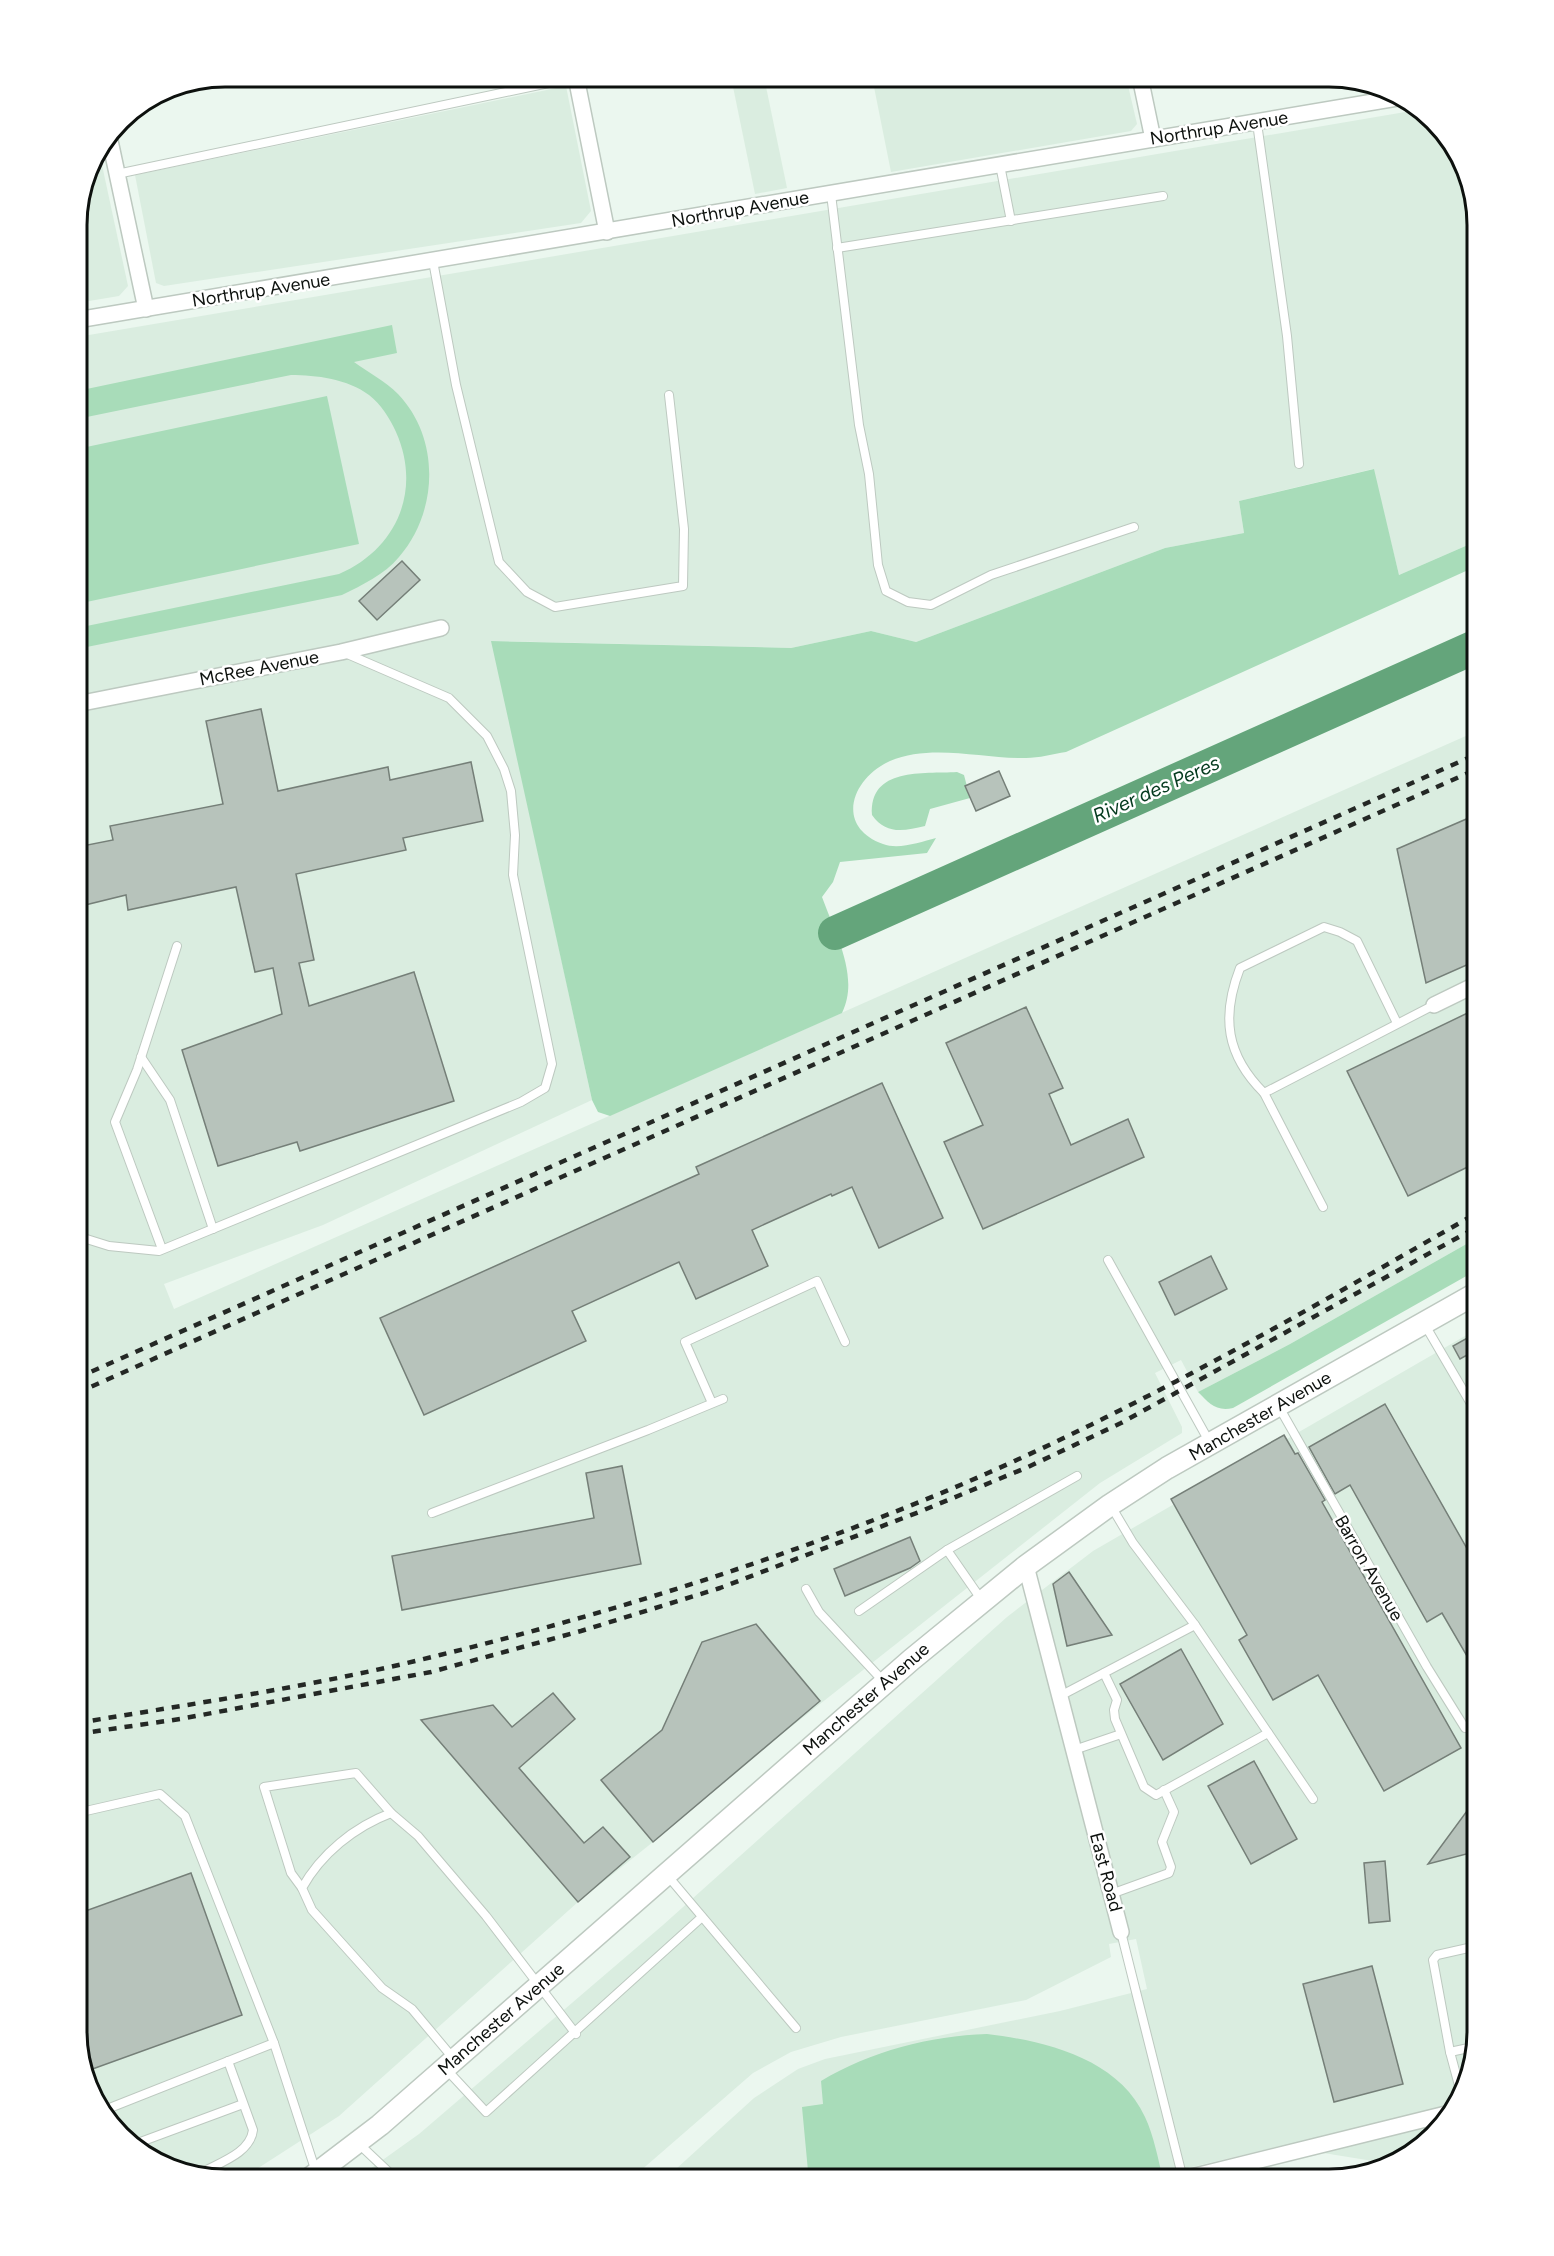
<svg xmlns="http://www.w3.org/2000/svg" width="1554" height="2256" font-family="Figtree,sans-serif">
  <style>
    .built { fill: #daede0 }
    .green { fill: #a8dcb9 }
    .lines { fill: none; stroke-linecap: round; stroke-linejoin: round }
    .river { stroke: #64a57b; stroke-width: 34 }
    .building { fill: #b7c3bb; stroke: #757f78; stroke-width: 1.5 }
    .service-casing { stroke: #bdc9c0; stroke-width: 10 }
    .minor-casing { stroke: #bdc9c0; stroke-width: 18 }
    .secondary-casing { stroke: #bdc9c0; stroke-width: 24 }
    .service { stroke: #fff; stroke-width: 8 }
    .minor { stroke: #fff; stroke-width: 15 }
    .secondary { stroke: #fff; stroke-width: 21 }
    .rail { stroke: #242825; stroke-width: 4.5; stroke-dasharray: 8 8; stroke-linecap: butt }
    .labels { text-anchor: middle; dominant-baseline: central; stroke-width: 5; stroke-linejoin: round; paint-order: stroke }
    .street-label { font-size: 18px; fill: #0d110e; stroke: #fff }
    .water-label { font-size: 20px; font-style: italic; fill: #053b1f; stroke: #fff }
    .rim { fill: none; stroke: #0d110e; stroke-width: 3 }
  </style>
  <rect width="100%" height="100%" fill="#ebf7ef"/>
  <g class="built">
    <path d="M 731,77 L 764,77 L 787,188 L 755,194 Z"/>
    <path d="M 872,77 L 1126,77 L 1137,124 L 1131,131 L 891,172 Z"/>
    <path d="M 566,86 L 591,211 L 581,223 L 164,286 L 156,283 L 135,175 Z"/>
    <path d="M 1417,110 L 1458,151 L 1477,225 L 1477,541 L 1399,575 L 1373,469 L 1239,501 L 1244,533 L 1165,548 L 916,642 L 871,631 L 791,648 L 492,641 L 592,1100 L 323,1225 L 164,1284 L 174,1309 L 1477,731 L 1477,1238 L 1290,1344 L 1198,1392 L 1181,1360 L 1155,1373 L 1182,1427 L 1182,1433 L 1100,1483 L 683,1812 L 653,1842 L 578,1902 L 339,2116 L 241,2179 L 216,2179 L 150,2159 L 96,2105 L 77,2031 L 77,337 Z"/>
    <path d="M 99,151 L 128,286 L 119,296 L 77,303 L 77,216 L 88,168 Z"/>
    <path d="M 1477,1329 L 1477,2031 L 1457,2106 L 1412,2151 L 1373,2161 L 1280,2146 L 1171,2172 L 1173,2179 L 665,2179 L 754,2098 L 798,2069 L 825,2059 L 1060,2011 L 1147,1989 L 1136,1939 L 1109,1944 L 1111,1957 L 1026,2000 L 841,2037 L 791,2052 L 753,2073 L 631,2179 L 356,2179 L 419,2134 L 663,1925 L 1007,1617 L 1093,1551 Z"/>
  </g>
  <g class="green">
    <path d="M 392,325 L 397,353 L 354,362 C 369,373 385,381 398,394 C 441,439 438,512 399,557 C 384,575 362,585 342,595 L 77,649 L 77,628 L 339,574 C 397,549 422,490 396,432 C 390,419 381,404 369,395 C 348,379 316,375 291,375 L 77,419 L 77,391 Z"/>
    <path d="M 327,396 L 359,544 L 77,604 L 77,449 Z"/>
    <path d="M 1374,469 L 1399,575 L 1477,541 L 1477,566 L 1066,752 C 1053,754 1039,758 1026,758 C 983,759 932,743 890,761 C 852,778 834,826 883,844 C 899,850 920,842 936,838 L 927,853 L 840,862 L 833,882 L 822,897 C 835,933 860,977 842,1013 L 610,1116 L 598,1112 L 592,1100 L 491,641 L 791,648 L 871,631 L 916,642 L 1165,548 L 1244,533 L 1239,501 Z"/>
    <path d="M 957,772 L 964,775 L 970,798 L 930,809 L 925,826 C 904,831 886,835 872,815 C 869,767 923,774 957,772 Z"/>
    <path d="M 1477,1238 L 1477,1270 L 1233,1408 C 1216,1412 1209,1403 1198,1392 L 1290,1344 Z"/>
    <path d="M 987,2034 C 1045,2041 1118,2058 1145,2117 C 1154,2136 1158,2159 1163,2179 L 831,2179 L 829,2168 L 808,2171 L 802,2107 L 823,2104 L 821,2081 C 871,2051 930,2036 987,2034 Z"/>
  </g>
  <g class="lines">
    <path class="river" d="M 835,933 L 1477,646"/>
  </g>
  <g class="building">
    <path d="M 402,561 L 420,580 L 377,620 L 359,601 Z"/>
    <path d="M 261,709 L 278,791 L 388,767 L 390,780 L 471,762 L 483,821 L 403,838 L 406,850 L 296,874 L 314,960 L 299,963 L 309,1006 L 414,972 L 454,1101 L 300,1151 L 297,1142 L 218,1166 L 182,1050 L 282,1014 L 273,968 L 255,972 L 236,887 L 128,910 L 126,895 L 77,907 L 77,847 L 113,840 L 110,826 L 223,804 L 206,721 Z"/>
    <path d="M 999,771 L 1010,796 L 976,811 L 965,786 Z"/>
    <path d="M 1478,814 L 1478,960 L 1426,983 L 1397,849 Z"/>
    <path d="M 1026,1007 L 1063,1088 L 1049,1094 L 1071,1145 L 1128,1119 L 1144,1157 L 983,1229 L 944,1142 L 983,1125 L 946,1043 Z"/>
    <path d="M 1478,1008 L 1478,1162 L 1408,1196 L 1347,1071 Z"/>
    <path d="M 882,1083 L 943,1218 L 879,1248 L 852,1187 L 832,1196 L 831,1194 L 752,1230 L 768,1266 L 696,1299 L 679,1262 L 572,1311 L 586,1341 L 424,1415 L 380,1318 L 699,1174 L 696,1167 Z"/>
    <path d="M 1211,1256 L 1227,1289 L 1175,1315 L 1159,1282 Z"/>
    <path d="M 1478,1332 L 1478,1349 L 1460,1359 L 1453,1346 Z"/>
    <path d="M 1385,1404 L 1478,1568 L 1478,1618 L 1469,1623 L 1478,1639 L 1478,1675 L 1442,1613 L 1427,1622 L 1350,1485 L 1335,1494 L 1309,1447 Z"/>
    <path d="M 1284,1435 L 1295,1454 L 1298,1453 L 1325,1500 L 1322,1502 L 1461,1748 L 1384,1791 L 1318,1675 L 1273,1700 L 1239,1640 L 1247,1635 L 1171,1499 Z"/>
    <path d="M 622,1466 L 641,1564 L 402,1610 L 392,1556 L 594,1518 L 586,1473 Z"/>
    <path d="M 910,1537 L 920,1561 L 910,1568 L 845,1596 L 834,1569 Z"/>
    <path d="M 1069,1572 L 1112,1635 L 1067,1646 L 1053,1584 Z"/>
    <path d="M 756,1624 L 820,1701 L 653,1842 L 601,1780 L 662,1730 L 702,1642 Z"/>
    <path d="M 1181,1649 L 1223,1724 L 1163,1760 L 1120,1684 Z"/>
    <path d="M 553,1693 L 575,1719 L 519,1768 L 584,1843 L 603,1827 L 630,1857 L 578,1902 L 421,1720 L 493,1705 L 512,1727 Z"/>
    <path d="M 1254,1761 L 1297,1839 L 1251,1864 L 1208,1786 Z"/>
    <path d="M 1478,1796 L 1478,1851 L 1428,1864 Z"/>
    <path d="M 1385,1861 L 1390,1921 L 1369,1923 L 1364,1863 Z"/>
    <path d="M 191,1873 L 242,2015 L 87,2071 L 76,2031 L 77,1914 Z"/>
    <path d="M 1372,1966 L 1403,2084 L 1334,2102 L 1303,1984 Z"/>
  </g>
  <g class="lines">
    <g class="service-casing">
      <g id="service">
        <path d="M 1257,123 L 1287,336 L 1299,464"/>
        <path d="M 1000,165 L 1011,221"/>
        <path d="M 117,174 L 577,77"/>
        <path d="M 831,194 L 859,425 L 869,474 L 878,565 L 886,591 L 908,602 L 931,605 L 991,575 L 1134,527"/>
        <path d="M 837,248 L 1163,196"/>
        <path d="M 433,261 L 456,385 L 499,562 L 527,592 L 555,607 L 683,586 L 684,529 L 669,395"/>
        <path d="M 141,1057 L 170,1100 L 213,1229"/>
        <path d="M 1264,1093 C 1226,1055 1221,1017 1240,968 L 1324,927 L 1340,932 L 1357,941 L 1397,1023"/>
        <path d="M 1323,1207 L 1264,1093 L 1434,1005"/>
        <path d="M 77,1236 L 109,1246 L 159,1251 L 521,1102 L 545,1088 L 552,1064 L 513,875 L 515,835 L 511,791 L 504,769 L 487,736 L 449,698 L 345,653"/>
        <path d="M 162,1249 L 115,1122 L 137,1070 L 177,946"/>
        <path d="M 1108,1260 L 1210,1443"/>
        <path d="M 1425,1325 L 1477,1414"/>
        <path d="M 712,1403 L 685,1342 L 817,1281 L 845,1342"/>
        <path d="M 1279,1407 L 1427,1667 L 1465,1728"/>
        <path d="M 1111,1506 L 1133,1543 L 1195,1625 L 1313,1799"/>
        <path d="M 432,1513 L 648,1430 L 723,1399"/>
        <path d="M 947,1550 L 1077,1476"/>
        <path d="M 806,1589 L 819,1612 L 884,1682"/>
        <path d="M 859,1611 L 947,1550 L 981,1599"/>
        <path d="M 1104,1673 L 1117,1700 L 1114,1710 L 1115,1719 L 1144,1787 L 1156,1795 L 1268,1733"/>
        <path d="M 1060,1696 L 1195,1625"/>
        <path d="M 1074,1750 L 1121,1734"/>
        <path d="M 77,1813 L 160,1794 L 185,1816 L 274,2043"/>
        <path d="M 667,1875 L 796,2028"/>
        <path d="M 302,1888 L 291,1873 L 264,1787 L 356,1773 L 391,1813"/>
        <path d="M 1111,1894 L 1169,1873 L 1171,1867 L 1162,1842 L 1174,1812 L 1164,1790"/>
        <path d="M 1121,1932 L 1183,2179"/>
        <path d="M 1450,2052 L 1473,2047"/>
        <path d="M 453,2058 L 412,2009 L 382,1988 L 312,1910 L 302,1888 C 321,1854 354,1827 391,1813 L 418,1836 L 486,1916 L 576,2034"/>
        <path d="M 446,2069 L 486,2112 L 702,1917"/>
        <path d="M 1461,2093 L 1450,2052 L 1433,1960 L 1437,1955 L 1477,1946"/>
        <path d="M 102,2111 L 274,2043 L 316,2172"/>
        <path d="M 135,2144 L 243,2104"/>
        <path d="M 359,2144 L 396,2179"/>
        <path d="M 199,2174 C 218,2163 250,2154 253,2130 L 228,2061"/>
      </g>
    </g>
    <g class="minor-casing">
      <g id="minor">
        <path d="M 576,77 L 607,232"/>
        <path d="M 1140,77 L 1153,139"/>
        <path d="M 109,136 L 146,309"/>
        <path d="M 77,320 L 1403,97"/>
        <path d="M 77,704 L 341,652 L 441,628"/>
        <path d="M 1434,1005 L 1477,984"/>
        <path d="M 1026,1566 L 1121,1932"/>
        <path d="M 1183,2179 L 1450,2113"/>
      </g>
    </g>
    <g class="secondary-casing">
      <path id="secondary" d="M 309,2179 L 380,2125 L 911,1660 L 1026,1566 L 1110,1505 L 1167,1468 L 1477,1293"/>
    </g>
    <use href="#service" class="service"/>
    <use href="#minor" class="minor"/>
    <use href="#secondary" class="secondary"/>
    <g class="rail">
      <path d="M 77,1378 L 1477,754"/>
      <path d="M 77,1393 L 1477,769"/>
      <path d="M 77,1723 C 198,1703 321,1685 440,1655 C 599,1616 756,1567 907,1507 C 1106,1428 1292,1319 1477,1213"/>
      <path d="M 77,1734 L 180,1719 L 431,1672 L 581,1631 L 720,1588 L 919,1512 L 1028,1467 L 1121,1423 L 1477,1227"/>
    </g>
  </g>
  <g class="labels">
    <g class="street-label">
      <text transform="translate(1219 128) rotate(-9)">Northrup Avenue</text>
      <text transform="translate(740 209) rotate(-10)">Northrup Avenue</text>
      <text transform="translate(261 290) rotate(-9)">Northrup Avenue</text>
      <text transform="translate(259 668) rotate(-11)">McRee Avenue</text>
      <text transform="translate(1260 1416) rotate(-30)">Manchester Avenue</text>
      <text transform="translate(1369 1568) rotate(60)">Barron Avenue</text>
      <text transform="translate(866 1699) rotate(-41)">Manchester Avenue</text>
      <text transform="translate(1106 1872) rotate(75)">East Road</text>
      <text transform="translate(501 2019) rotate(-41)">Manchester Avenue</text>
    </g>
    <g class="water-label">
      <text transform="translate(1156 789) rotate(-24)">River des Peres</text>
    </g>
  </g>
  <path d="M0 0H1554V2256H0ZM225 87H1329A138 138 0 0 1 1467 225V2031A138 138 0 0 1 1329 2169H225A138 138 0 0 1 87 2031V225A138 138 0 0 1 225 87Z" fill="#fff" fill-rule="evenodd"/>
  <path class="rim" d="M225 87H1329A138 138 0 0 1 1467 225V2031A138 138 0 0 1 1329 2169H225A138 138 0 0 1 87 2031V225A138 138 0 0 1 225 87Z"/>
</svg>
